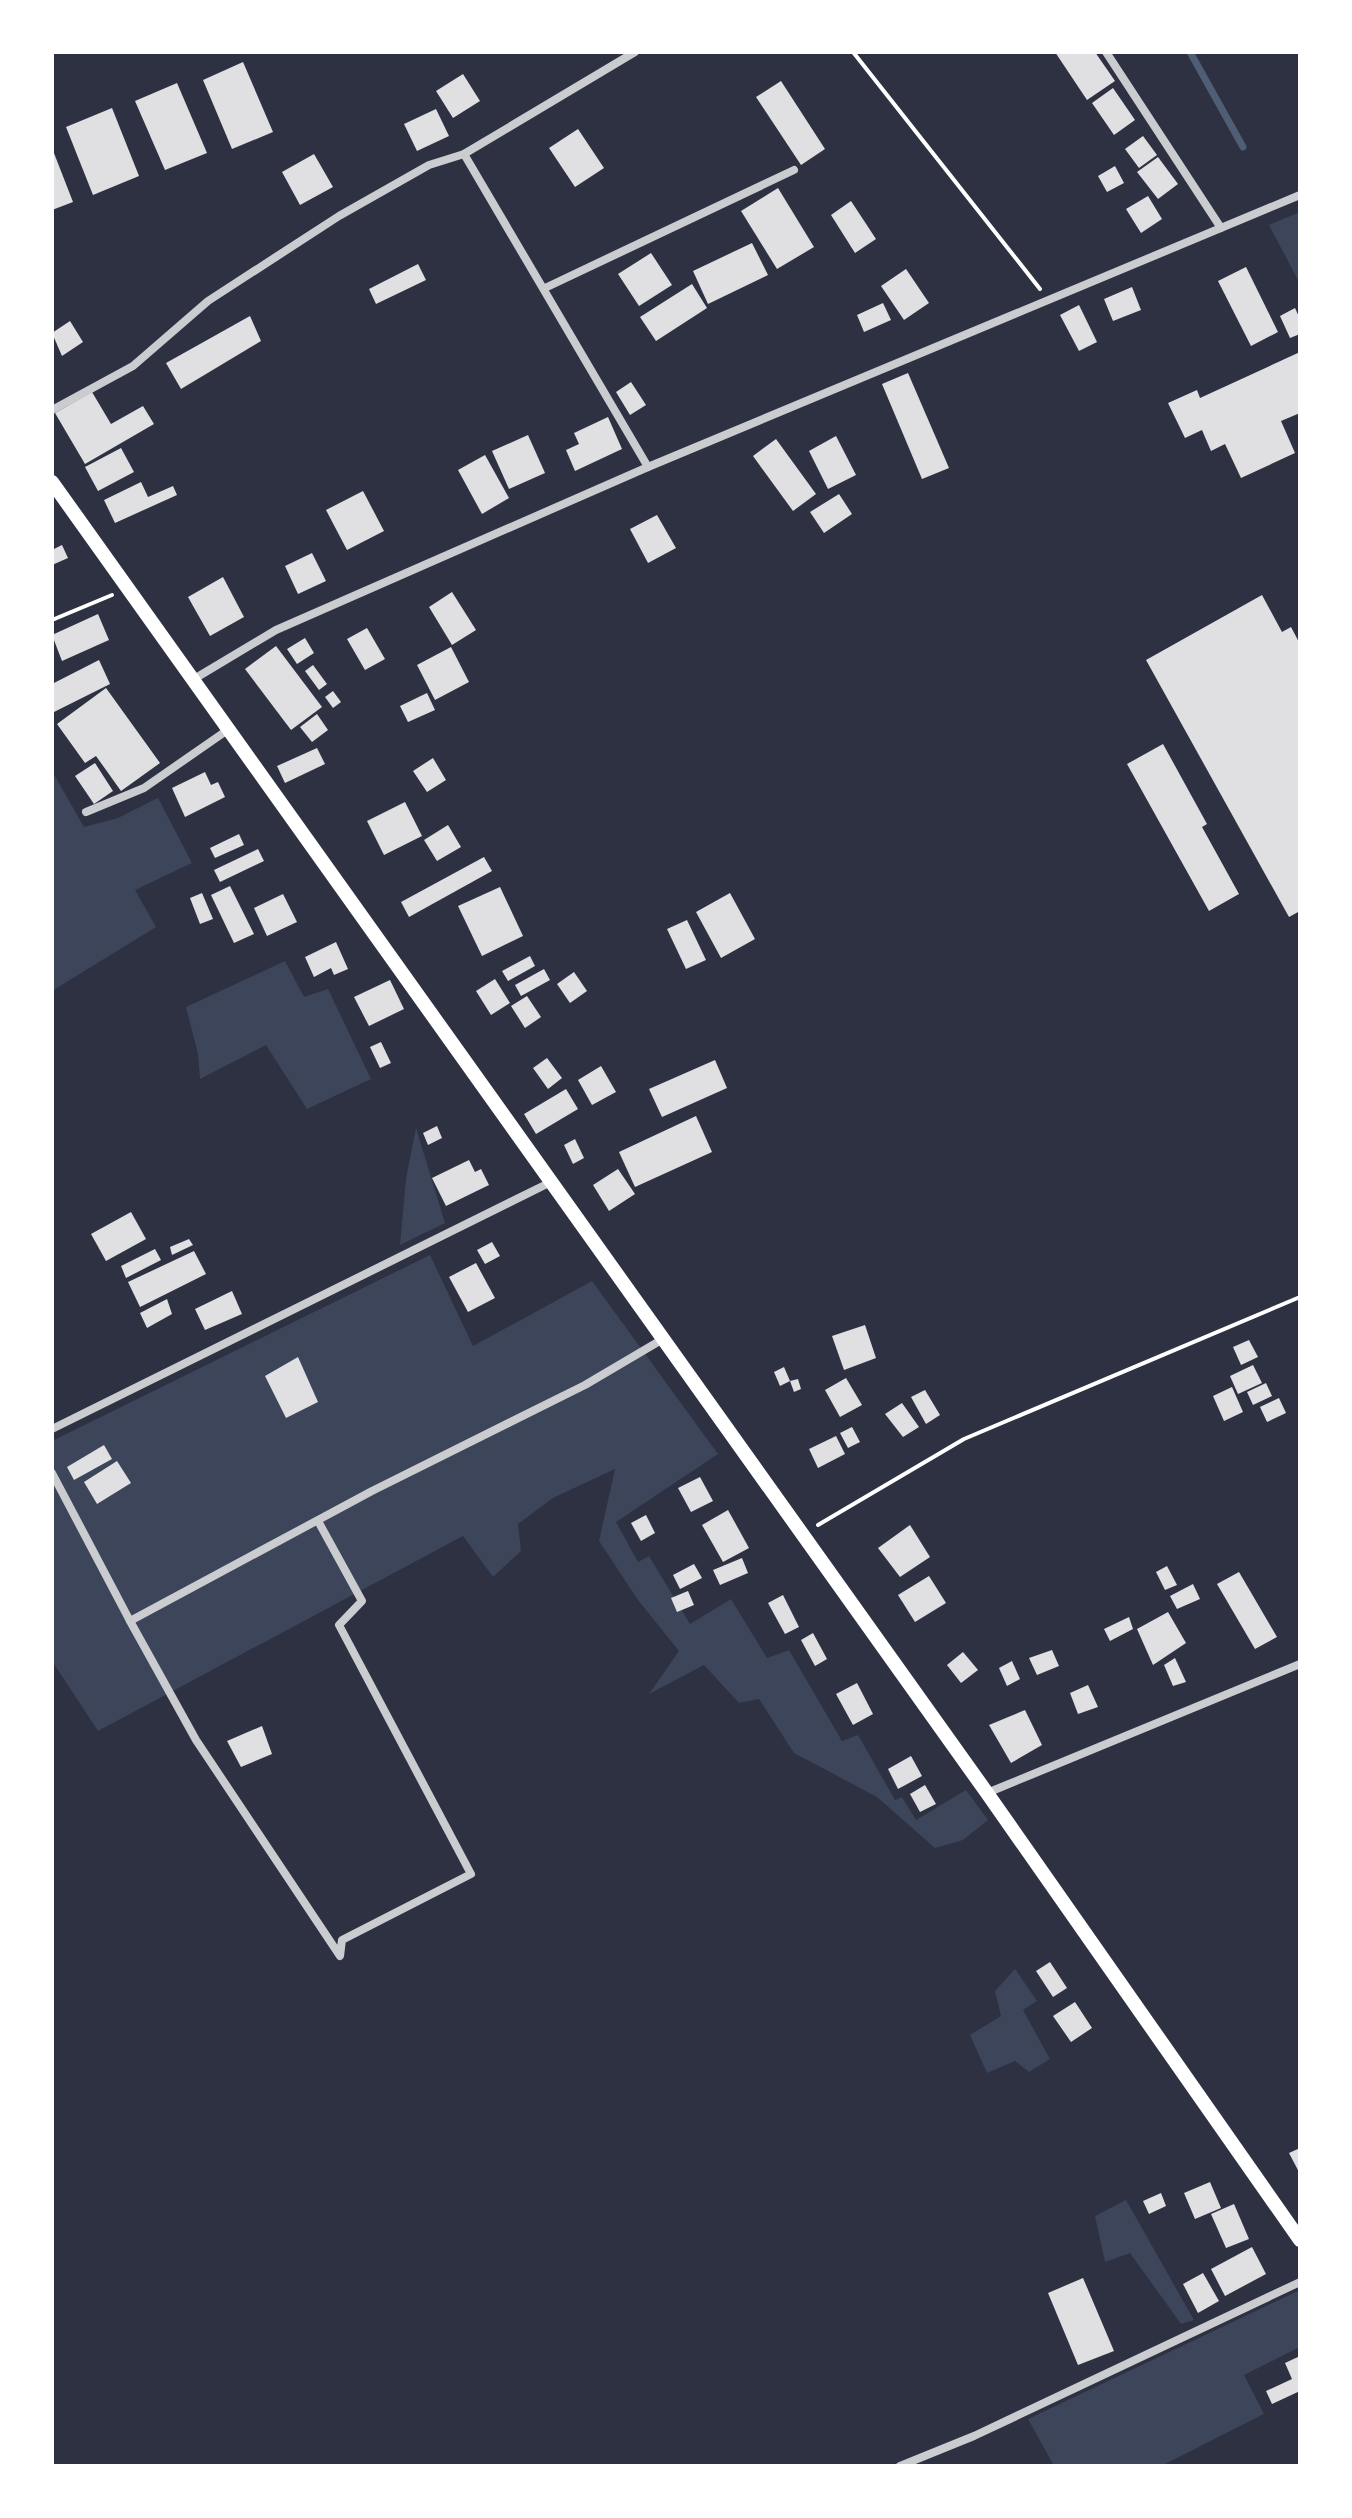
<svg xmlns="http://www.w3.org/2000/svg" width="1352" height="2518" font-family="Inter,sans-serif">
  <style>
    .green { fill: #3c4559 }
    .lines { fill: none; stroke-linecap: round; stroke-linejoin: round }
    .stream { stroke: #4f5d75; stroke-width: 7 }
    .building { fill: #e0e0e3 }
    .path { stroke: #fff; stroke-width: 4 }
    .minor { stroke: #caccd0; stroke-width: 8 }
    .secondary { stroke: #fff; stroke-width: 14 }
  </style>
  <rect width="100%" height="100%" fill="#2d3142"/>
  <g class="green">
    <path d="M 1300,212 L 1300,284 L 1269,225 Z"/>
    <path d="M 52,771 L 84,827 L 118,818 L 158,798 L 192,863 L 135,890 L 156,927 L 52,991 Z"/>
    <path d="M 285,961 L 304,997 L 328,989 L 371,1079 L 307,1109 L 266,1045 L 200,1079 L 198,1054 L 186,1007 Z"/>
    <path d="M 416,1128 L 445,1223 L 400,1245 L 406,1178 Z"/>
    <path d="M 430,1255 L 473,1346 L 592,1281 L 718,1454 L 616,1522 L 638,1562 L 649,1556 L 690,1624 L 731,1599 L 767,1658 L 789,1650 L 842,1741 L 858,1735 L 895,1800 L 902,1797 L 916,1820 L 966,1790 L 988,1820 L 963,1840 L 935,1848 L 877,1797 L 794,1753 L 759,1699 L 739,1703 L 704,1665 L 649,1694 L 679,1651 L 638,1600 L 599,1541 L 615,1469 L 553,1498 L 518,1524 L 521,1551 L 493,1577 L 463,1536 L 98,1731 L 52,1661 L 52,1441 Z"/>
    <path d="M 1015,1969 L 1037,2001 L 1023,2010 L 1050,2059 L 1029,2072 L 1015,2061 L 987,2073 L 970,2035 L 1001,2016 L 995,1991 Z"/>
    <path d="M 1126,2200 L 1194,2320 L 1181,2324 L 1130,2253 L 1105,2262 L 1095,2216 Z"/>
    <path d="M 1300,2290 L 1300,2347 L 1244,2375 L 1264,2414 L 1161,2466 L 1054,2466 L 1028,2419 Z"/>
  </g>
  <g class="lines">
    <path class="stream" d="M 1190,52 L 1243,147"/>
  </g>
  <g class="building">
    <path d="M 1055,52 L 1095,52 L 1115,81 L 1087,100 Z"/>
    <path d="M 243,62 L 273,132 L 232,149 L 203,80 Z"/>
    <path d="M 463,74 L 480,101 L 453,118 L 436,91 Z"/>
    <path d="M 781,81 L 825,149 L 801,165 L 756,97 Z"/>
    <path d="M 177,83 L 207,153 L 165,170 L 135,101 Z"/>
    <path d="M 1113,88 L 1135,120 L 1114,135 L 1092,103 Z"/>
    <path d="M 112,108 L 139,176 L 93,195 L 66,127 Z"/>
    <path d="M 436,109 L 449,136 L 417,151 L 404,124 Z"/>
    <path d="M 578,129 L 604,168 L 575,187 L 549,148 Z"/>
    <path d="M 1143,136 L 1157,155 L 1139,168 L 1125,149 Z"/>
    <path d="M 52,148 L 73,202 L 52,210 Z"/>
    <path d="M 314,154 L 333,187 L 300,205 L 282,172 Z"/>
    <path d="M 1158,157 L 1178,184 L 1158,199 L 1137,172 Z"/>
    <path d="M 1115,166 L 1124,183 L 1107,192 L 1098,176 Z"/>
    <path d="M 778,188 L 814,247 L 777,269 L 741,211 Z"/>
    <path d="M 1148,196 L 1162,219 L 1141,233 L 1126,209 Z"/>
    <path d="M 851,201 L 876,239 L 855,253 L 831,215 Z"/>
    <path d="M 752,243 L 768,275 L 708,304 L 693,271 Z"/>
    <path d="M 651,253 L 672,285 L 639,306 L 618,274 Z"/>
    <path d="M 418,264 L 426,280 L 376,304 L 369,289 Z"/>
    <path d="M 1246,267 L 1278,332 L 1251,346 L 1218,281 Z"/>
    <path d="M 906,269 L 929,303 L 904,320 L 881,286 Z"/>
    <path d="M 692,284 L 707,308 L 656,341 L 640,317 Z"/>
    <path d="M 1132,287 L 1141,310 L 1113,321 L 1104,299 Z"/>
    <path d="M 883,303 L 891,320 L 864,332 L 857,315 Z"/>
    <path d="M 1079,305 L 1097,342 L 1079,351 L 1060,315 Z"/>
    <path d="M 1295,308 L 1300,319 L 1300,334 L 1290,338 L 1280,316 Z"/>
    <path d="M 250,316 L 261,341 L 181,389 L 166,363 Z"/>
    <path d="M 70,321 L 83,342 L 62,356 L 52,333 Z"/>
    <path d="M 1300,352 L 1300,413 L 1281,421 L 1295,453 L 1241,478 L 1225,444 L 1211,451 L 1202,430 L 1185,438 L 1168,403 L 1197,390 L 1200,398 Z"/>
    <path d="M 908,373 L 949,468 L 922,479 L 882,384 Z"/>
    <path d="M 631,382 L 646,405 L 630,415 L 616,392 Z"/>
    <path d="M 92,392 L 111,424 L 143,406 L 154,424 L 85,464 L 55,413 Z"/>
    <path d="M 608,417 L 622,449 L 575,471 L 566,450 L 579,444 L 574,433 Z"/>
    <path d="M 528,435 L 545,473 L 509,489 L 492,451 Z"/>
    <path d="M 836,436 L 856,475 L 828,489 L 809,451 Z"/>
    <path d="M 776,439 L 816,494 L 793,511 L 753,456 Z"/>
    <path d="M 121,448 L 134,472 L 98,491 L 85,467 Z"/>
    <path d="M 485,455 L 509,498 L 482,514 L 458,470 Z"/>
    <path d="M 141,482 L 148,497 L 173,486 L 177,495 L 115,523 L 104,500 Z"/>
    <path d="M 363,491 L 384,531 L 347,550 L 326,510 Z"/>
    <path d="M 839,494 L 852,514 L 824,533 L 810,512 Z"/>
    <path d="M 657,515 L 676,548 L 648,563 L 630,529 Z"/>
    <path d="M 62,545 L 68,558 L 52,565 L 52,550 Z"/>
    <path d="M 312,553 L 326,581 L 298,594 L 285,566 Z"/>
    <path d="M 223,577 L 244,617 L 210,636 L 188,597 Z"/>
    <path d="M 452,592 L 476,630 L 452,645 L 429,607 Z"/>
    <path d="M 1262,595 L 1282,632 L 1291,627 L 1300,644 L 1300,911 L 1289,917 L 1146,660 Z"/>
    <path d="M 98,614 L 109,640 L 62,661 L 52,635 Z"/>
    <path d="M 367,628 L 385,659 L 365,670 L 347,639 Z"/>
    <path d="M 305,638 L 314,653 L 297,664 L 287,649 Z"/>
    <path d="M 276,646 L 322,707 L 291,730 L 245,669 Z"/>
    <path d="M 451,647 L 469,682 L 435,700 L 417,665 Z"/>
    <path d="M 99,660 L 110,684 L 52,713 L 52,684 Z"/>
    <path d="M 313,665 L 327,684 L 319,690 L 305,671 Z"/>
    <path d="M 106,688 L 160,763 L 121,791 L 96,756 L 85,763 L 57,724 Z"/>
    <path d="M 333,691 L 341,702 L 333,708 L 325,697 Z"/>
    <path d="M 427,693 L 435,710 L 408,722 L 400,706 Z"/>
    <path d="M 317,714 L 328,730 L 312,742 L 300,727 Z"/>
    <path d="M 1163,744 L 1207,824 L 1202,827 L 1239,894 L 1209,911 L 1127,764 Z"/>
    <path d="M 317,748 L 325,764 L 285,783 L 277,766 Z"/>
    <path d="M 433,758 L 446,780 L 427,792 L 413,771 Z"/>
    <path d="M 95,763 L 113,791 L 94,804 L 75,776 Z"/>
    <path d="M 205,772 L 211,785 L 218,782 L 225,797 L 185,817 L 172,788 Z"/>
    <path d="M 405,802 L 422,836 L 384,855 L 367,821 Z"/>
    <path d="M 448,825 L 461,847 L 437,861 L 424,840 Z"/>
    <path d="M 239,834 L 244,845 L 215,858 L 210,848 Z"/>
    <path d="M 258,849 L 264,861 L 220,882 L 214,870 Z"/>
    <path d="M 484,857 L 492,871 L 409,917 L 401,902 Z"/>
    <path d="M 230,886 L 254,934 L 234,943 L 211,895 Z"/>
    <path d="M 500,887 L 523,936 L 482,956 L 458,906 Z"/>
    <path d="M 202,893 L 213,919 L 200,924 L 190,898 Z"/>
    <path d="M 730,893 L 755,939 L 721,958 L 696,912 Z"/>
    <path d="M 283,894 L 297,922 L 267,936 L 254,908 Z"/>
    <path d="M 687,920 L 706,960 L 686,969 L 667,929 Z"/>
    <path d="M 336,942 L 348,969 L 334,975 L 331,968 L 314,977 L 305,957 Z"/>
    <path d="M 530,956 L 535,966 L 508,981 L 502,971 Z"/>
    <path d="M 544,969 L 550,980 L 521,996 L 515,985 Z"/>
    <path d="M 574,972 L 587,991 L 570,1003 L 557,984 Z"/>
    <path d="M 495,979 L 510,1003 L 491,1015 L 476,991 Z"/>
    <path d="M 390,980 L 404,1009 L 369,1026 L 354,997 Z"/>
    <path d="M 527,996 L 541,1017 L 525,1028 L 511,1006 Z"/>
    <path d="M 381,1042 L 391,1063 L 380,1068 L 370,1047 Z"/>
    <path d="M 547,1058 L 562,1078 L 548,1089 L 533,1068 Z"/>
    <path d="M 715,1060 L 727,1088 L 662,1117 L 649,1089 Z"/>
    <path d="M 601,1066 L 616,1092 L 592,1105 L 578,1080 Z"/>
    <path d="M 566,1089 L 578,1109 L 536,1134 L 524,1114 Z"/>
    <path d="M 696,1116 L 712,1152 L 635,1187 L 619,1152 Z"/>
    <path d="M 437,1126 L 442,1138 L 428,1145 L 423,1133 Z"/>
    <path d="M 575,1139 L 584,1158 L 573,1164 L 564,1145 Z"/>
    <path d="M 469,1160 L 475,1172 L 481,1169 L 489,1185 L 446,1206 L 432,1178 Z"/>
    <path d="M 618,1169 L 635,1194 L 609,1211 L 593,1185 Z"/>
    <path d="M 131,1212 L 146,1239 L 106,1261 L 91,1234 Z"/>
    <path d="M 189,1239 L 193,1245 L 172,1255 L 170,1247 Z"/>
    <path d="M 492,1242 L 500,1256 L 485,1264 L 477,1250 Z"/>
    <path d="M 155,1249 L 161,1260 L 126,1278 L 121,1266 Z"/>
    <path d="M 194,1251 L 206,1274 L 140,1307 L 128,1282 Z"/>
    <path d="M 476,1263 L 495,1298 L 468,1312 L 449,1277 Z"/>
    <path d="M 232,1291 L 242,1314 L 205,1330 L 195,1309 Z"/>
    <path d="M 167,1299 L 172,1314 L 147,1328 L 140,1313 Z"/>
    <path d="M 865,1325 L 876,1358 L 844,1370 L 832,1336 Z"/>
    <path d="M 1249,1340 L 1258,1357 L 1241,1365 L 1233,1347 Z"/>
    <path d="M 298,1357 L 318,1402 L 286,1418 L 265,1376 Z"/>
    <path d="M 1253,1365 L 1262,1383 L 1238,1394 L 1230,1376 Z"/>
    <path d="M 784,1367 L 790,1381 L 780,1386 L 774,1372 Z"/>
    <path d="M 846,1378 L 862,1405 L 840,1417 L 825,1390 Z"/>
    <path d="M 798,1379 L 801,1389 L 794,1392 L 790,1381 Z"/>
    <path d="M 1266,1383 L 1272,1396 L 1253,1405 L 1247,1392 Z"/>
    <path d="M 1232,1387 L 1243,1412 L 1224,1421 L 1213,1396 Z"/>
    <path d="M 925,1390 L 940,1415 L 926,1424 L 911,1397 Z"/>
    <path d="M 1279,1398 L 1286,1413 L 1267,1422 L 1260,1407 Z"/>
    <path d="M 902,1403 L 919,1427 L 903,1437 L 885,1414 Z"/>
    <path d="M 852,1427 L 860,1442 L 848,1448 L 840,1433 Z"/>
    <path d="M 836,1436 L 845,1454 L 818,1468 L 809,1449 Z"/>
    <path d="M 104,1445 L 112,1459 L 74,1480 L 67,1467 Z"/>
    <path d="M 117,1461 L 131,1483 L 97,1504 L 84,1482 Z"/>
    <path d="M 700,1477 L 713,1501 L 691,1512 L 678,1488 Z"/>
    <path d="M 728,1510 L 749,1548 L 723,1562 L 702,1525 Z"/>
    <path d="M 646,1515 L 655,1533 L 641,1541 L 631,1523 Z"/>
    <path d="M 910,1525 L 930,1557 L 900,1577 L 878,1548 Z"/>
    <path d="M 742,1558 L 748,1573 L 720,1585 L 713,1570 Z"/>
    <path d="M 694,1564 L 702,1578 L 680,1589 L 673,1575 Z"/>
    <path d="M 1167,1566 L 1177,1585 L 1165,1590 L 1156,1572 Z"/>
    <path d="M 1239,1572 L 1277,1637 L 1255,1649 L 1217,1584 Z"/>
    <path d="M 929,1576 L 946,1603 L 915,1622 L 898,1595 Z"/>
    <path d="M 1193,1584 L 1200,1599 L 1177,1609 L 1170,1596 Z"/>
    <path d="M 688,1591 L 694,1605 L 677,1612 L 671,1598 Z"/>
    <path d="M 783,1595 L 799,1627 L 785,1634 L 768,1603 Z"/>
    <path d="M 1168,1612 L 1186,1643 L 1153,1665 L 1137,1629 Z"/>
    <path d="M 1129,1617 L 1133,1629 L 1110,1641 L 1104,1629 Z"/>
    <path d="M 813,1633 L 827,1659 L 815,1666 L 801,1640 Z"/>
    <path d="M 1052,1650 L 1059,1666 L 1037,1675 L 1029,1658 Z"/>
    <path d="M 963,1652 L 978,1670 L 961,1683 L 947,1665 Z"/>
    <path d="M 1175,1658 L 1186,1682 L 1173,1686 L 1164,1665 Z"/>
    <path d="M 1012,1661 L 1020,1679 L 1007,1686 L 999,1668 Z"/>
    <path d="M 857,1683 L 873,1714 L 853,1725 L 836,1694 Z"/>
    <path d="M 1088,1685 L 1098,1707 L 1078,1714 L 1070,1693 Z"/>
    <path d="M 1025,1710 L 1042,1745 L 1011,1763 L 989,1725 Z"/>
    <path d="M 262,1726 L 272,1754 L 241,1767 L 227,1741 Z"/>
    <path d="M 911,1756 L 922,1776 L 898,1789 L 888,1769 Z"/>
    <path d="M 925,1785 L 936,1804 L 920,1812 L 910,1794 Z"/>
    <path d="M 1050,1962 L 1067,1988 L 1053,1997 L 1036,1971 Z"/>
    <path d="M 1075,2002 L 1092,2028 L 1071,2042 L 1053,2016 Z"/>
    <path d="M 1300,2148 L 1300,2174 L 1289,2153 Z"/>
    <path d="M 1210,2182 L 1221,2208 L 1195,2219 L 1184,2193 Z"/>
    <path d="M 1161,2193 L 1166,2206 L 1149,2214 L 1143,2201 Z"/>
    <path d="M 1234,2204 L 1249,2239 L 1226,2248 L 1211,2214 Z"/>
    <path d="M 1252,2247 L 1266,2274 L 1225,2296 L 1211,2269 Z"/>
    <path d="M 1203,2273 L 1219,2301 L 1198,2313 L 1183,2284 Z"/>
    <path d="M 1083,2278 L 1114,2351 L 1078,2365 L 1048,2293 Z"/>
    <path d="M 1300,2356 L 1300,2391 L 1272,2404 L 1266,2391 L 1292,2379 L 1285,2363 Z"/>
  </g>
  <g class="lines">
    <g class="path">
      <path d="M 853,52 L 1040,289"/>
      <path d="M 52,620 L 112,595"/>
      <path d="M 818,1525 L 964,1439 L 1300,1297"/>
    </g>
    <g class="minor">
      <path d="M 1106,52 L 1221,228"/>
      <path d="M 464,154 L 648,467"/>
      <path d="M 545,288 L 794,170"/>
      <path d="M 52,410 L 133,366 L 208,301 L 339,216 L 429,165 L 464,154 L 635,52"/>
      <path d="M 194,679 L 276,630 L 648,467 L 1300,195"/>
      <path d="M 86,812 L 144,788 L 229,729"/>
      <path d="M 52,1429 L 551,1182"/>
      <path d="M 52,1473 L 130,1621 L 372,1491 L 585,1385 L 663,1339"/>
      <path d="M 130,1621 L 196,1740 L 340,1956 L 342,1940 L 471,1874 L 339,1625 L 362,1601 L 318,1521"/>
      <path d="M 987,1793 L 1300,1664"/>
      <path d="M 900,2466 L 974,2436 L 1300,2282"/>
    </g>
    <path class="secondary" d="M 52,482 L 987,1793 L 1300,2240"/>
  </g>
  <rect width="1352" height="2518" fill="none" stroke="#ffffff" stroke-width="108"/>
</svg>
